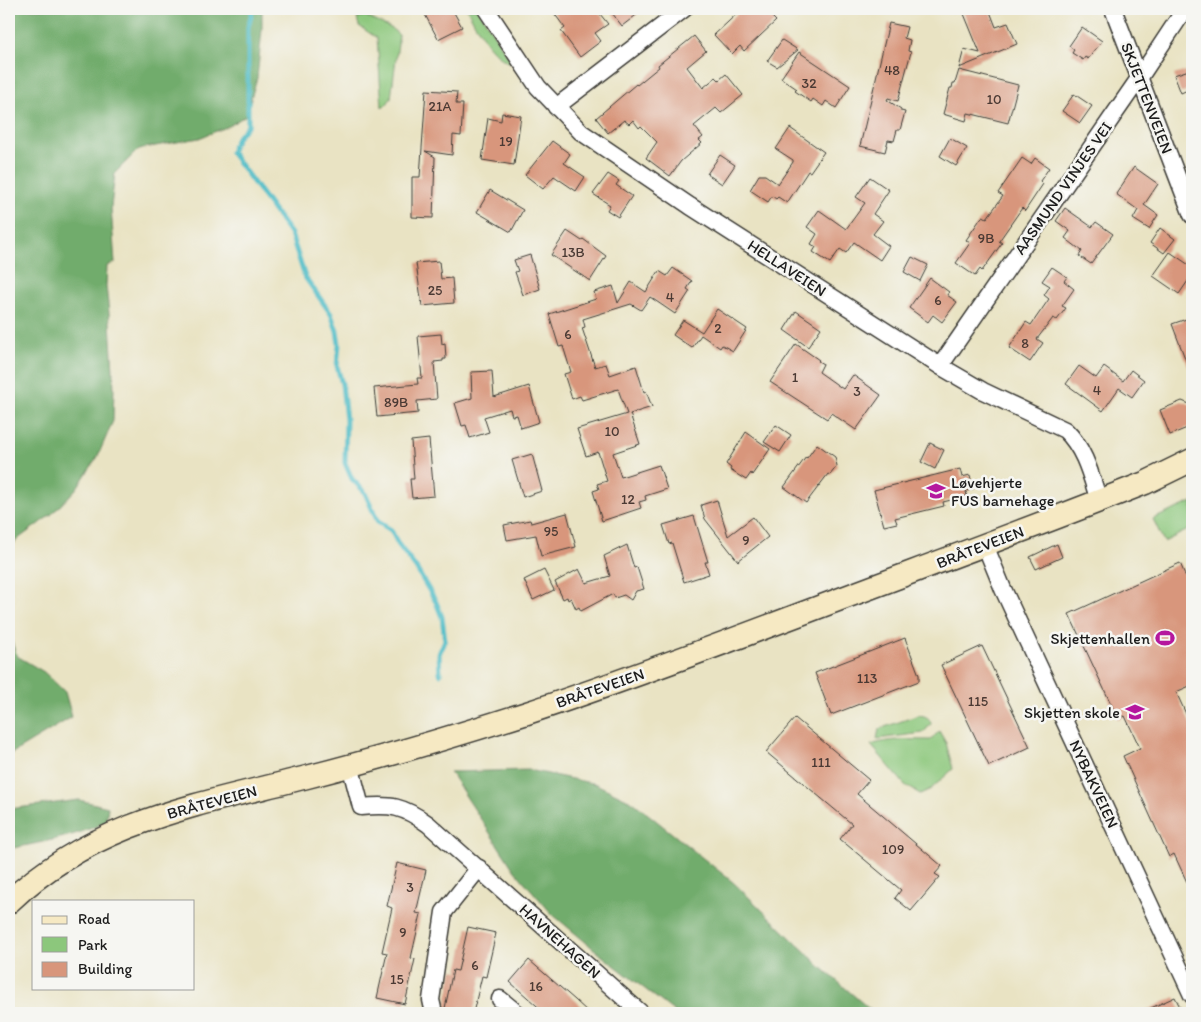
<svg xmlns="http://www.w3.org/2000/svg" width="1201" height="1022" font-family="Itim,sans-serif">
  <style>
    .green { fill: #8cc77c; stroke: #54724c }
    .forest { fill: #71ac6c; stroke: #466444 }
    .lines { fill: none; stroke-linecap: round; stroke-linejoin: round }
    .stream { stroke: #4ebcc6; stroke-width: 5 }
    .building { fill: #d8967b }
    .minor-casing { stroke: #3b3a35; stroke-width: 19 }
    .secondary-casing { stroke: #3b3a35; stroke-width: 25 }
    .minor { stroke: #fff; stroke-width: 16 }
    .secondary { stroke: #f6e9c3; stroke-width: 22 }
    .labels { text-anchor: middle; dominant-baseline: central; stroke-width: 5; stroke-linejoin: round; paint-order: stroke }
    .number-label { font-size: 14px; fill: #4b3a34 }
    .street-label { font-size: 16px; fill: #1c1c1c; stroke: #f6f6f2 }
    .poi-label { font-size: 16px; fill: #1c1c1c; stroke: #f6f6f2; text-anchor: end }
  </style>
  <rect width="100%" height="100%" fill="#f6f6f2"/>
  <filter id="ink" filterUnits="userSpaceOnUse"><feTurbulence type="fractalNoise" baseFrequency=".02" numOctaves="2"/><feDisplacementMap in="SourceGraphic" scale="10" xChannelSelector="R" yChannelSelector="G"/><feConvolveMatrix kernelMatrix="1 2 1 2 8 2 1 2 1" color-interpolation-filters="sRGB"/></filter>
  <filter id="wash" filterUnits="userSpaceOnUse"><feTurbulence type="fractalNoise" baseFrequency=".0096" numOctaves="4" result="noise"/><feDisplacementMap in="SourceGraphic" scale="20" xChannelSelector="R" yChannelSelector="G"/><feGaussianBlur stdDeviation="1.12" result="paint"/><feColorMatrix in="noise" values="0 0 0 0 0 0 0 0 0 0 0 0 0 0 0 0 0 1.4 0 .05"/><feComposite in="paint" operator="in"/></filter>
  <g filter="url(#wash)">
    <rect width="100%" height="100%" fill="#e9e3c3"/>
    <g class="green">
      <path d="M 467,9 L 478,9 L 510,60 L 509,63 C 489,52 477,28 467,9 Z"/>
      <path d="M 365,16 L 391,28 L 399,35 L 391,98 L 387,104 L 382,107 L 377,38 L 359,26 L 357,18 Z"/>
      <path d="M 1192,502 L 1192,528 L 1164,542 L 1153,519 Z"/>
      <path d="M 919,715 C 925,716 930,717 931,724 L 923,733 L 877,739 L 879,729 Z"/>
      <path d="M 939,731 L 946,743 L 953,769 L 931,789 L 920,794 L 905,785 L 871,745 C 890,738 911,740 931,740 Z"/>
    </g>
    <g class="forest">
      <path d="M 9,9 L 262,9 L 262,30 L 257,78 L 246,115 L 229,126 L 199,138 L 139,149 L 115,173 L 111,207 L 115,263 L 107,266 L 106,286 L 110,322 L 114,388 L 113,421 L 97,458 L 76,489 L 52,514 L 18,539 L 9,549 Z"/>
      <path d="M 9,634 L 17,656 L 44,672 L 65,692 L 72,717 L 9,755 Z"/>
      <path d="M 529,770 L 596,784 L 633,802 L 734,883 L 821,967 L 874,1013 L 676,1013 L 601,955 L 552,914 L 514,870 L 450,772 Z"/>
      <path d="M 79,800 L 108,807 L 106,822 C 75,837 42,842 9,849 L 9,809 Z"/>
    </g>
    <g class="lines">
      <path class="stream" d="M 253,9 L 248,27 L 248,125 L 237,138 L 231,152 L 291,234 L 305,277 L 331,314 L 337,331 L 339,344 L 337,366 L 342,384 L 346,420 L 345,463 L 352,479 L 364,491 L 378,522 L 391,530 L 398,544 L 416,568 L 436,602 L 442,617 L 445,640 L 439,654 L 440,674"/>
    </g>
    <g id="blocks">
      <g class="building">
        <path d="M 422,9 L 452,9 L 462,27 L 438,39 Z"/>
        <path d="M 551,9 L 596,9 L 608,24 L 595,33 L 601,41 L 580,57 L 561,31 L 565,28 Z"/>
        <path d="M 609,9 L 644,9 L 622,26 Z"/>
        <path d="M 742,9 L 780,9 L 772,17 L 776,21 L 744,51 L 740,46 L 732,54 L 714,35 Z"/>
        <path d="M 962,9 L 989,9 L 996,27 L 1008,23 L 1017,44 L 959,68 L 964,49 L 980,53 Z"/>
        <path d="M 889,23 L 907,27 L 904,38 L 910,40 L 908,51 L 911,52 L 898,101 L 888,98 L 887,100 L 901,109 L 901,111 L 905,112 L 900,130 L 897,130 L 894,141 L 888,140 L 885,152 L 860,146 Z"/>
        <path d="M 1082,27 L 1102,41 L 1088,59 L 1085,57 L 1083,60 L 1072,53 L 1074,50 L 1069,46 Z"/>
        <path d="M 694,36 L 706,51 L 687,67 L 703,88 L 716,77 L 719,80 L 726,74 L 743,95 L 721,113 L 716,108 L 694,126 L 703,137 L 699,140 L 702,143 L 681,161 L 670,176 L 646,158 L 657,142 L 641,126 L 639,128 L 633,120 L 629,124 L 624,120 L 608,133 L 596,118 L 636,84 L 637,85 L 659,67 L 658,65 Z"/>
        <path d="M 782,40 L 798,50 L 777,67 L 767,61 Z"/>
        <path d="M 799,52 L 850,86 L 836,108 L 826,101 L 823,106 L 813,99 L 811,102 L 795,91 L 797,89 L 781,78 Z"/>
        <path d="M 1192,69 L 1192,88 L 1181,93 L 1174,75 Z"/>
        <path d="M 959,70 L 1018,85 L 1008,123 L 968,113 L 966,121 L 943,114 L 950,88 L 952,88 L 953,83 L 955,83 Z"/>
        <path d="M 426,90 L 457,92 L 456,104 L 463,104 L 461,136 L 453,135 L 452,155 L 425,151 L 435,157 L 433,218 L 412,217 L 412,177 L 420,177 Z"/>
        <path d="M 1074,94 L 1092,106 L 1080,123 L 1062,111 Z"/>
        <path d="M 502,113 L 521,116 L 514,165 L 482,160 L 488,118 L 501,121 Z"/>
        <path d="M 790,128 L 824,152 L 810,172 L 808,171 L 787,203 L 778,197 L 776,199 L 772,196 L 768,202 L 750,190 L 759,175 L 765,175 L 778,184 L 793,162 L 793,160 L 776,149 Z"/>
        <path d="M 950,138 L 967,148 L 956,166 L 940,156 Z"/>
        <path d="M 552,141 L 570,154 L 564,163 L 585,177 L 576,191 L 554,176 L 543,189 L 525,175 Z"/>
        <path d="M 720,155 L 735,165 L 722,184 L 707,174 Z"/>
        <path d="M 1022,158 L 1031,164 L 1035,158 L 1049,168 L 1040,181 L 1043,184 L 1025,211 L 1022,208 L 999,241 L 1002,243 L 982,271 L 980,269 L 975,276 L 956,263 L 970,243 L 966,240 L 981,218 L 983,216 L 987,218 L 1003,196 L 998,193 Z"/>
        <path d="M 1134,167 L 1158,184 L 1144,205 L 1158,215 L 1149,229 L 1133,219 L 1138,210 L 1116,194 Z"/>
        <path d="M 608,174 L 619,181 L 616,185 L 632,196 L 618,217 L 607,210 L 610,205 L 593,194 Z"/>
        <path d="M 870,177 L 889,190 L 873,214 L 883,221 L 873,234 L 889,246 L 880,260 L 854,242 L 846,253 L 840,249 L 830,263 L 813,252 L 816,247 L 811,244 L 817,234 L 807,227 L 819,210 L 846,229 L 865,203 L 856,197 Z"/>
        <path d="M 490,190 L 523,210 L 511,232 L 477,212 Z"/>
        <path d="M 1065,208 L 1092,227 L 1096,222 L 1113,234 L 1091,264 L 1079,256 L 1082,251 L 1065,238 L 1070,231 L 1056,221 Z"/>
        <path d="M 1160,228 L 1175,239 L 1164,253 L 1150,243 Z"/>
        <path d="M 567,231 L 582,241 L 583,239 L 606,256 L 590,281 L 551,255 Z"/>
        <path d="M 1170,252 L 1192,267 L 1192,275 L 1179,294 L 1153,276 Z"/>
        <path d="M 530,255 L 540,289 L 523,295 L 515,272 L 518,271 L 514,260 Z"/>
        <path d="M 912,257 L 928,265 L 920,281 L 904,272 Z"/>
        <path d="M 439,261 L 441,279 L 452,278 L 454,303 L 422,306 L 416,263 Z"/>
        <path d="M 1052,267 L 1067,277 L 1064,281 L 1074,289 L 1062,306 L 1066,308 L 1057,320 L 1053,318 L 1037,339 L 1043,343 L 1030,362 L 1009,348 L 1026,322 L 1031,325 L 1049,299 L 1044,295 L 1050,286 L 1042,281 Z"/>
        <path d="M 673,268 L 692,281 L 687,289 L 690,291 L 675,314 L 650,297 L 641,310 L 631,304 L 583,319 L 585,327 L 582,328 L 595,367 L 606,364 L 610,375 L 636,366 L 644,392 L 646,391 L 652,407 L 630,414 L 640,444 L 613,453 L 621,477 L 659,465 L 667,489 L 645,496 L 646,500 L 639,502 L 641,508 L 602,521 L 593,491 L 599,489 L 597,484 L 607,481 L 598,452 L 586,456 L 577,429 L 627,414 L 618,389 L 582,400 L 580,396 L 572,399 L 564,374 L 571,372 L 563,346 L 559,347 L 549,314 L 596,299 L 594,292 L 613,286 L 618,303 L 631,282 L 646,292 L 659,271 L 667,276 Z"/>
        <path d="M 930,278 L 949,292 L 947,295 L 957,302 L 942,322 L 933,315 L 928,322 L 909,308 Z"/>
        <path d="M 717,309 L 747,329 L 733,351 L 722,345 L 720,348 L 701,335 L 692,348 L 673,335 L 683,320 L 702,332 Z"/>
        <path d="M 796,311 L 821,328 L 808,347 L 784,330 Z"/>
        <path d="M 1192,317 L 1192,374 L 1191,374 L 1172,324 Z"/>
        <path d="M 441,334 L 442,344 L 445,343 L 446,359 L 443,359 L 443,361 L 434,362 L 437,399 L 417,401 L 418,413 L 377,417 L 374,388 L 418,384 L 417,378 L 422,378 L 418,336 Z"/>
        <path d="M 796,344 L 819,360 L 818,361 L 823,364 L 819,372 L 843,389 L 853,375 L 881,395 L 856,430 L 831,413 L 827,419 L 770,382 Z"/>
        <path d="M 1079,366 L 1096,378 L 1104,367 L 1123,381 L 1131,370 L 1144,380 L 1132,397 L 1119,388 L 1103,411 L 1066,384 Z"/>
        <path d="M 492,371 L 494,397 L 529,386 L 539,422 L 521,428 L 517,415 L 512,416 L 510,409 L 484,417 L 489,432 L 470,438 L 466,425 L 462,426 L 455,403 L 472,398 L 471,372 Z"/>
        <path d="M 1182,401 L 1192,405 L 1192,426 L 1170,435 L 1160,410 Z"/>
        <path d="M 776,425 L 791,435 L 780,452 L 764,442 Z"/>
        <path d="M 746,432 L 770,449 L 752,475 L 751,473 L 746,480 L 730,470 L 731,468 L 726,464 Z"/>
        <path d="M 429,439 L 434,496 L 412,498 L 410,479 L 414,479 L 411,441 Z"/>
        <path d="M 930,443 L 944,450 L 935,469 L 921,462 Z"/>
        <path d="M 817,444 L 835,457 L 837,466 L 830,475 L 828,474 L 806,503 L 784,487 L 806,457 L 807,458 Z"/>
        <path d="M 532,454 L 542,491 L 523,497 L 512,460 Z"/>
        <path d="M 960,469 L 962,477 L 970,475 L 973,489 L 966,491 L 967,496 L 943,502 L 944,506 L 895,518 L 897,523 L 884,526 L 874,490 Z"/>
        <path d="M 717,500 L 728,536 L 753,517 L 768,537 L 738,561 L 705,519 L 701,505 Z"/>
        <path d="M 567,513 L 576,547 L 541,556 L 536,535 L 507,540 L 504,525 L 530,520 L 531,523 Z"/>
        <path d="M 694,516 L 708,562 L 705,562 L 709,574 L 684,582 L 672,543 L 669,544 L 663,525 Z"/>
        <path d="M 1057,544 L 1062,557 L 1036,569 L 1030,557 Z"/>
        <path d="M 627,545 L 634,568 L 637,567 L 644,589 L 636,591 L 631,600 L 624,595 L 615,598 L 613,594 L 581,611 L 579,607 L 576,609 L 571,598 L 568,600 L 567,597 L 563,599 L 555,582 L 579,569 L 586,583 L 610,576 L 604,556 Z"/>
        <path d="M 1180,563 L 1192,591 L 1192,685 L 1176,692 L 1192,727 L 1192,893 L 1174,854 L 1169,857 L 1123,756 L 1140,748 L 1125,716 L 1118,719 L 1069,614 Z"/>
        <path d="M 544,570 L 554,590 L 533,600 L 524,580 Z"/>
        <path d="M 905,638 L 919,675 L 919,681 L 831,715 L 815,673 Z"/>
        <path d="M 982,646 L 1030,747 L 989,766 L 941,665 Z"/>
        <path d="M 795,718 L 869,780 L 857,794 L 942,866 L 935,874 L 940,877 L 911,911 L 895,898 L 901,890 L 840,839 L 852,824 L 766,752 Z"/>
        <path d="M 397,863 L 426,870 L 416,913 L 421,914 L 411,958 L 415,959 L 405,1004 L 377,998 L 387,953 L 382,952 L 392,908 L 387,906 Z"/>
        <path d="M 468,927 L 496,933 L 486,977 L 482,976 L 473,1013 L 444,1013 L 453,970 L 458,971 Z"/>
        <path d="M 529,960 L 575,1000 L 589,1013 L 545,1013 L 510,982 Z"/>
        <path d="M 1175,997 L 1183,1013 L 1140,1013 Z"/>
      </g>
    </g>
  </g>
  <g filter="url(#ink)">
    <use href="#blocks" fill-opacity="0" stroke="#3b3a35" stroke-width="1"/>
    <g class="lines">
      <g class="minor-casing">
        <g id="minor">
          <path d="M 486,9 L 538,87 L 581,132 L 690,206 L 940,366 L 983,391 L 1065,430 C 1085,449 1091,476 1099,501"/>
          <path d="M 1113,9 L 1192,215"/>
          <path d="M 556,107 L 684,9"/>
          <path d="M 940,366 L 1140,77 L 1185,9"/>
          <path d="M 985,545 L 1003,589 L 1192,995"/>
          <path d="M 350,765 L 361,807 C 391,804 403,806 428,824 L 641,1013"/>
          <path d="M 500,999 L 517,1013"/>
          <path d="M 434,1013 L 431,1000 L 444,912 L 479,868"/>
        </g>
      </g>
      <g class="secondary-casing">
        <path id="secondary" d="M 9,902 C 94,821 198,805 307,777 C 381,758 455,736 527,713 C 618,683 708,649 798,615 C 898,577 999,540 1099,501 L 1145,483 L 1192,460"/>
      </g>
      <use href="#minor" class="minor"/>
      <use href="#secondary" class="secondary"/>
    </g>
  </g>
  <defs>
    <g id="school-bare" transform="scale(1.5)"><path d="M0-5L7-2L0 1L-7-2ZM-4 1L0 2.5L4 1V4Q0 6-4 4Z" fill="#b5179e" stroke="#f6f6f2" stroke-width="2.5" paint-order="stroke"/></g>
    <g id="stadium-bare" transform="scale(1.5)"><path d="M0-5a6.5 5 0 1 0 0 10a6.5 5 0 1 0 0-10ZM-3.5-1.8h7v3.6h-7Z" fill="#b5179e" stroke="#f6f6f2" stroke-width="2.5" paint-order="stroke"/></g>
  </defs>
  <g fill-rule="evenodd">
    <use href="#school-bare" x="936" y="491"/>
    <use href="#stadium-bare" x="1165" y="638"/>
    <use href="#school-bare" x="1135" y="712"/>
  </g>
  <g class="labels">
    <g class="number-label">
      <text x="892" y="70">48</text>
      <text x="809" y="83">32</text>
      <text x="994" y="99">10</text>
      <text x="440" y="106">21A</text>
      <text x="506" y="141">19</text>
      <text x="986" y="238">9B</text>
      <text x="573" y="252">13B</text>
      <text x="435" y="290">25</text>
      <text x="670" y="297">4</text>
      <text x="938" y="300">6</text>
      <text x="718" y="328">2</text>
      <text x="568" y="334">6</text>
      <text x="1025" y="343">8</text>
      <text x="795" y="377">1</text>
      <text x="1097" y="390">4</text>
      <text x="857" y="391">3</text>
      <text x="396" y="402">89B</text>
      <text x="612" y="431">10</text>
      <text x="628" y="499">12</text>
      <text x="551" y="531">95</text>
      <text x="746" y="540">9</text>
      <text x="867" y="678">113</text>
      <text x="978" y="701">115</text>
      <text x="821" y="762">111</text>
      <text x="893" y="849">109</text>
      <text x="410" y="887">3</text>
      <text x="403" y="932">9</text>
      <text x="475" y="965">6</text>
      <text x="397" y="979">15</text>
      <text x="536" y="986">16</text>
    </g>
    <g class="street-label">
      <text transform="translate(1147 98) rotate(69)">SKJETTENVEIEN</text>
      <text transform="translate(1063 188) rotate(-55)">AASMUND VINJES VEI</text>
      <text transform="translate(787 268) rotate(33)">HELLAVEIEN</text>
      <text transform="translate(980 547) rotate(-21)">BRÅTEVEIEN</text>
      <text transform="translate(600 688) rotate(-19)">BRÅTEVEIEN</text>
      <text transform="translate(1094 784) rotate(65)">NYBAKVEIEN</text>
      <text transform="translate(212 802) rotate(-15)">BRÅTEVEIEN</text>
      <text transform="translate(560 941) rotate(42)">HAVNEHAGEN</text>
    </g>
    <g class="poi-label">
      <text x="951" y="482" text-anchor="start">Løvehjerte<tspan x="951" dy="18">FUS barnehage</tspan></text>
      <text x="1150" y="638">Skjettenhallen</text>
      <text x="1120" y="712">Skjetten skole</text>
    </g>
  </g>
  <rect width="1201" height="1022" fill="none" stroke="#f6f6f2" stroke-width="30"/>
  <rect x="32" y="900" width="162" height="90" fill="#f6f6f2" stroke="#9f9f9c"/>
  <rect x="42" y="916" width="25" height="8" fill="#f6e9c3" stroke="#9f9f9c"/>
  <text x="78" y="924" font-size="15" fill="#1c1c1c">Road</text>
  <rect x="42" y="937" width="25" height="15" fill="#8cc77c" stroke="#9f9f9c"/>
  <text x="78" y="950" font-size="15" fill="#1c1c1c">Park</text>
  <rect x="42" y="962" width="25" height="15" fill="#d8967b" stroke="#9f9f9c"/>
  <text x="78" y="974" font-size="15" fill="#1c1c1c">Building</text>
</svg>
